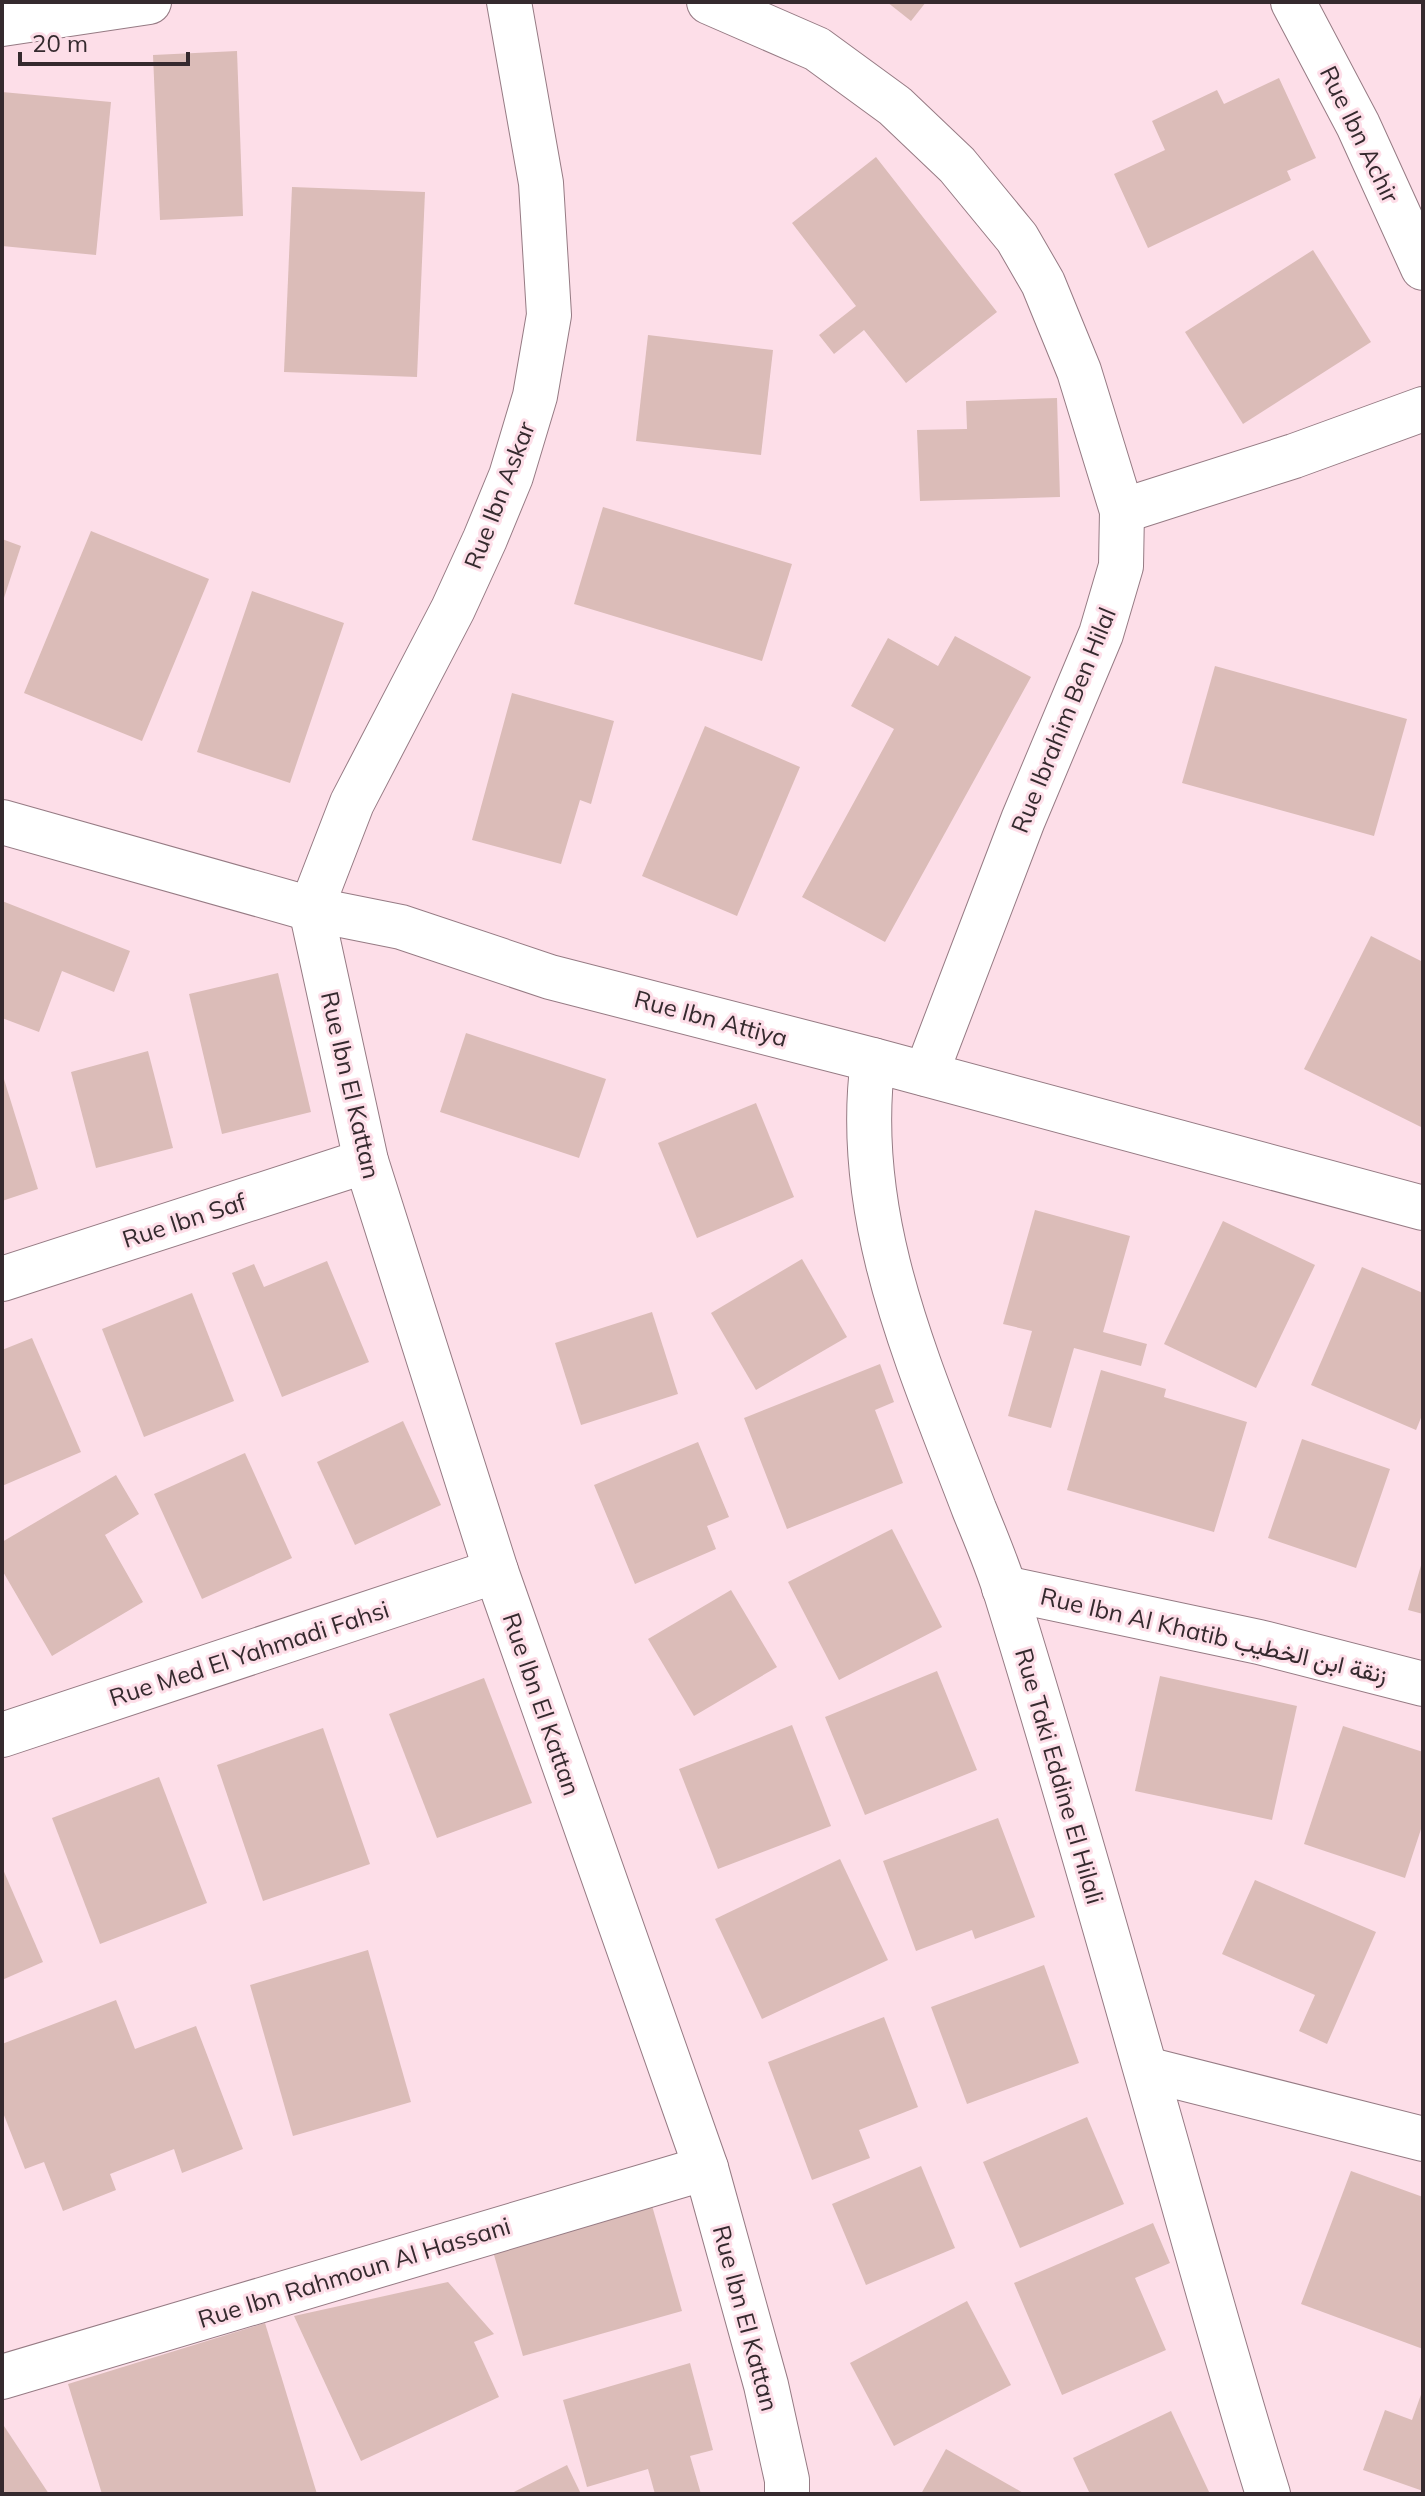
<svg xmlns="http://www.w3.org/2000/svg" width="1425" height="2496" font-family="Mulish,Vazirmatn,sans-serif">
  <style>
    .building { fill: #dbbcb8 }
    .lines { fill: none; stroke-linecap: round; stroke-linejoin: round }
    .minor-casing { stroke: #967b84; stroke-width: 46 }
    .minor { stroke: #fff; stroke-width: 44 }
    .labels { text-anchor: middle; dominant-baseline: central; stroke-width: 6; stroke-linejoin: round; paint-order: stroke }
    .street-label { font-size: 24px; fill: #352a2e; stroke: #fddee8 }
  </style>
  <rect width="100%" height="100%" fill="#fddee8"/>
  <g class="building">
    <path d="M 887,2 L 926,2 L 911,21 Z"/>
    <path d="M 237,51 L 243,216 L 160,220 L 153,55 Z"/>
    <path d="M 1279,78 L 1316,158 L 1287,171 L 1291,180 L 1148,248 L 1114,174 L 1165,150 L 1152,121 L 1217,90 L 1224,104 Z"/>
    <path d="M 2,92 L 111,102 L 96,255 L 2,246 Z"/>
    <path d="M 876,157 L 997,312 L 906,383 L 864,330 L 834,354 L 819,335 L 856,306 L 792,223 Z"/>
    <path d="M 292,187 L 425,192 L 417,377 L 284,372 Z"/>
    <path d="M 1313,250 L 1371,342 L 1243,424 L 1185,332 Z"/>
    <path d="M 648,335 L 773,350 L 761,455 L 636,441 Z"/>
    <path d="M 1057,398 L 1060,497 L 920,501 L 917,430 L 967,429 L 966,401 Z"/>
    <path d="M 603,507 L 792,564 L 762,661 L 574,604 Z"/>
    <path d="M 91,531 L 209,579 L 142,741 L 24,693 Z"/>
    <path d="M 2,539 L 21,546 L 3,601 L 2,601 Z"/>
    <path d="M 252,591 L 344,623 L 290,783 L 197,752 Z"/>
    <path d="M 955,636 L 1031,677 L 885,942 L 802,897 L 894,729 L 851,706 L 888,638 L 938,666 Z"/>
    <path d="M 1215,666 L 1407,719 L 1374,836 L 1182,783 Z"/>
    <path d="M 512,693 L 614,721 L 591,804 L 580,800 L 561,864 L 472,840 Z"/>
    <path d="M 705,726 L 800,767 L 737,916 L 642,876 Z"/>
    <path d="M 2,901 L 130,951 L 114,992 L 62,971 L 39,1032 L 2,1018 Z"/>
    <path d="M 1371,936 L 1423,962 L 1423,1128 L 1304,1069 Z"/>
    <path d="M 278,973 L 311,1112 L 222,1134 L 189,994 Z"/>
    <path d="M 466,1033 L 606,1079 L 579,1158 L 440,1112 Z"/>
    <path d="M 148,1051 L 173,1148 L 96,1168 L 71,1072 Z"/>
    <path d="M 3,1076 L 38,1189 L 2,1201 L 2,1077 Z"/>
    <path d="M 756,1103 L 794,1197 L 697,1238 L 658,1143 Z"/>
    <path d="M 1035,1210 L 1130,1236 L 1103,1332 L 1147,1344 L 1141,1366 L 1074,1348 L 1051,1428 L 1008,1416 L 1032,1331 L 1003,1324 Z"/>
    <path d="M 1223,1221 L 1315,1265 L 1256,1388 L 1164,1344 Z"/>
    <path d="M 802,1259 L 847,1337 L 756,1390 L 711,1313 Z"/>
    <path d="M 327,1261 L 369,1362 L 282,1397 L 232,1273 L 254,1264 L 264,1287 Z"/>
    <path d="M 1362,1267 L 1423,1293 L 1423,1413 L 1416,1430 L 1311,1385 Z"/>
    <path d="M 192,1293 L 234,1401 L 144,1437 L 102,1329 Z"/>
    <path d="M 652,1312 L 678,1394 L 581,1425 L 555,1343 Z"/>
    <path d="M 32,1338 L 81,1452 L 2,1486 L 2,1350 Z"/>
    <path d="M 880,1364 L 894,1402 L 875,1410 L 903,1483 L 787,1529 L 744,1418 Z"/>
    <path d="M 1101,1370 L 1166,1389 L 1164,1397 L 1247,1422 L 1214,1532 L 1067,1490 Z"/>
    <path d="M 403,1421 L 441,1505 L 355,1545 L 317,1462 Z"/>
    <path d="M 1302,1439 L 1390,1469 L 1356,1568 L 1268,1538 Z"/>
    <path d="M 698,1442 L 729,1517 L 707,1526 L 716,1549 L 635,1584 L 594,1485 Z"/>
    <path d="M 245,1453 L 292,1558 L 202,1599 L 154,1494 Z"/>
    <path d="M 116,1475 L 139,1514 L 105,1535 L 143,1602 L 52,1656 L 2,1570 L 2,1542 Z"/>
    <path d="M 892,1529 L 942,1627 L 839,1680 L 788,1582 Z"/>
    <path d="M 1422,1562 L 1423,1562 L 1423,1614 L 1408,1610 Z"/>
    <path d="M 731,1590 L 777,1667 L 694,1716 L 648,1639 Z"/>
    <path d="M 937,1671 L 977,1770 L 865,1815 L 825,1717 Z"/>
    <path d="M 1160,1676 L 1297,1706 L 1272,1820 L 1135,1791 Z"/>
    <path d="M 484,1678 L 532,1803 L 437,1838 L 389,1714 Z"/>
    <path d="M 792,1725 L 831,1826 L 718,1869 L 679,1769 Z"/>
    <path d="M 1343,1726 L 1423,1752 L 1423,1823 L 1405,1878 L 1304,1844 Z"/>
    <path d="M 323,1728 L 370,1864 L 263,1901 L 217,1765 Z"/>
    <path d="M 159,1777 L 207,1903 L 100,1944 L 52,1818 Z"/>
    <path d="M 998,1818 L 1035,1917 L 975,1939 L 972,1930 L 916,1951 L 883,1861 Z"/>
    <path d="M 840,1859 L 888,1960 L 762,2019 L 715,1919 Z"/>
    <path d="M 2,1867 L 43,1962 L 2,1980 Z"/>
    <path d="M 1255,1880 L 1376,1932 L 1327,2044 L 1299,2031 L 1315,1995 L 1222,1954 Z"/>
    <path d="M 368,1950 L 411,2102 L 293,2136 L 250,1985 Z"/>
    <path d="M 1044,1965 L 1079,2063 L 967,2104 L 931,2007 Z"/>
    <path d="M 116,2000 L 135,2049 L 196,2026 L 243,2149 L 182,2173 L 174,2149 L 110,2174 L 116,2190 L 63,2211 L 44,2162 L 25,2169 L 2,2110 L 2,2044 Z"/>
    <path d="M 884,2017 L 918,2107 L 859,2130 L 870,2158 L 812,2180 L 768,2062 Z"/>
    <path d="M 1087,2117 L 1124,2204 L 1020,2248 L 983,2162 Z"/>
    <path d="M 921,2166 L 955,2248 L 866,2285 L 832,2204 Z"/>
    <path d="M 1351,2171 L 1423,2197 L 1423,2349 L 1301,2304 Z"/>
    <path d="M 649,2195 L 682,2311 L 523,2356 L 490,2241 Z"/>
    <path d="M 1153,2223 L 1170,2263 L 1135,2278 L 1166,2350 L 1062,2395 L 1014,2283 Z"/>
    <path d="M 448,2282 L 494,2334 L 474,2342 L 499,2397 L 361,2461 L 294,2316 Z"/>
    <path d="M 967,2301 L 1011,2385 L 894,2446 L 850,2363 Z"/>
    <path d="M 265,2323 L 317,2494 L 102,2494 L 68,2384 Z"/>
    <path d="M 690,2363 L 713,2450 L 690,2456 L 701,2494 L 655,2494 L 648,2469 L 587,2487 L 563,2400 Z"/>
    <path d="M 1423,2389 L 1423,2491 L 1363,2470 L 1385,2410 L 1412,2420 Z"/>
    <path d="M 1171,2411 L 1210,2494 L 1090,2494 L 1073,2458 Z"/>
    <path d="M 2,2423 L 49,2494 L 2,2494 Z"/>
    <path d="M 946,2449 L 1025,2494 L 921,2494 Z"/>
    <path d="M 567,2465 L 581,2494 L 510,2494 Z"/>
  </g>
  <g class="lines">
    <g class="minor-casing">
      <g id="minor">
        <path d="M 509,2 L 541,183 L 549,315 L 535,396 L 511,476 L 485,539 L 453,609 L 352,803 L 311,909 L 366,1161 L 496,1571 L 706,2168 L 766,2385 L 787,2480 L 787,2494"/>
        <path d="M 709,2 L 817,49 L 895,106 L 957,165 L 1017,238 L 1043,283 L 1079,371 L 1122,511 L 1121,566 L 1101,634 L 1023,820 L 926,1074"/>
        <path d="M 1293,2 L 1358,125 L 1423,268"/>
        <path d="M 2,24 L 149,2"/>
        <path d="M 1122,511 L 1294,456 L 1423,409"/>
        <path d="M 2,822 L 311,909 L 401,927 L 550,977 L 873,1060 L 1423,1208"/>
        <path d="M 873,1060 C 852,1219 919,1364 974,1509 C 985,1536 997,1564 1006,1593 C 1055,1751 1100,1909 1145,2068 C 1186,2211 1224,2353 1268,2494"/>
        <path d="M 2,1279 L 366,1161"/>
        <path d="M 1004,1588 L 1259,1642 L 1423,1684"/>
        <path d="M 2,1735 L 496,1571"/>
        <path d="M 1146,2069 L 1423,2139"/>
        <path d="M 2,2377 L 706,2168"/>
      </g>
    </g>
    <use href="#minor" class="minor"/>
  </g>
  <g class="labels">
    <g class="street-label">
      <text transform="translate(1360 134) rotate(64)">Rue Ibn Achir</text>
      <text transform="translate(499 495) rotate(-69)">Rue Ibn Askar</text>
      <text transform="translate(1063 720) rotate(-68)">Rue Ibrahim Ben Hilal</text>
      <text transform="translate(711 1018) rotate(15)">Rue Ibn Attiya</text>
      <text transform="translate(351 1085) rotate(77)">Rue Ibn El Kattan</text>
      <text transform="translate(184 1220) rotate(-18)">Rue Ibn Saf</text>
      <text transform="translate(1214 1635) rotate(13)">Rue Ibn Al Khatib زنقة ابن الخطيب</text>
      <text transform="translate(249 1653) rotate(-18)">Rue Med El Yahmadi Fahsi</text>
      <text transform="translate(542 1704) rotate(71)">Rue Ibn El Kattan</text>
      <text transform="translate(1060 1776) rotate(74)">Rue Taki Eddine El Hilali</text>
      <text transform="translate(354 2272) rotate(-17)">Rue Ibn Rahmoun Al Hassani</text>
      <text transform="translate(746 2318) rotate(75)">Rue Ibn El Kattan</text>
    </g>
  </g>
  <rect width="1425" height="2496" fill="none" stroke="#352a2e" stroke-width="8"/>
  <path d="M20 52v12h168v-12" fill="none" stroke="#352a2e" stroke-width="4"/>
  <text x="32" y="52" font-size="24" fill="#352a2e" stroke="#fddee8" stroke-width="6" paint-order="stroke">20 m</text>
</svg>
